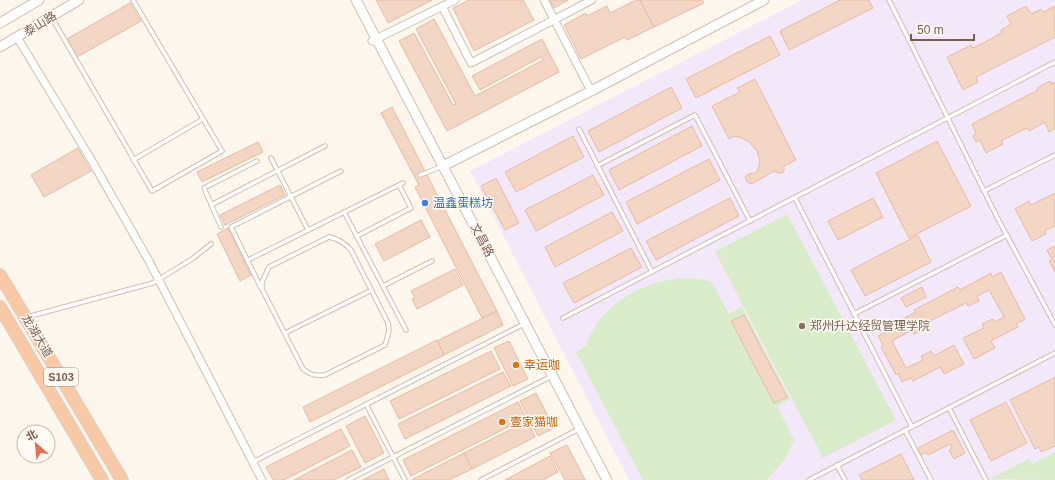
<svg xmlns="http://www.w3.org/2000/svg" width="1055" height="480" font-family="Helvetica,'Noto Sans SC',sans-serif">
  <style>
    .education { fill: #f3e8fa }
    .green { fill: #d8ecc9 }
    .building { fill: #f3d5c3; stroke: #e6bba3 }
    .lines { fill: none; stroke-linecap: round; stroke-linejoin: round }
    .service-casing { stroke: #d1beb0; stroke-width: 5.5 }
    .minor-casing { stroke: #d1beb0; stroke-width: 9 }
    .tertiary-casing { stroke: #d1beb0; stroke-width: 11 }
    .trunk-casing { stroke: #dad1cd; stroke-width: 14 }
    .service { stroke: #fff; stroke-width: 3.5 }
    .minor { stroke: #fff; stroke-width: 7 }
    .tertiary { stroke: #fff; stroke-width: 9 }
    .trunk { stroke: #f9c8a4; stroke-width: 12 }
    .shop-dot { fill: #3f7fe0; stroke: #fffaf3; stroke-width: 1.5 }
    .education-dot { fill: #8d6e63; stroke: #fffaf3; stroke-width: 1.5 }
    .food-dot { fill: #e8710a; stroke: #fffaf3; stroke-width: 1.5 }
    .labels { text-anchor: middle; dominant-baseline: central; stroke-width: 3; stroke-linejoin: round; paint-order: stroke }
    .shield { fill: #fffaf3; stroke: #a28b7f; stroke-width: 1 }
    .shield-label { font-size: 11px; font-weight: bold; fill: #7a5c4d }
    .street-label { font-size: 12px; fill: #7a5c4d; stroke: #fffaf3 }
    .shop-label { font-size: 12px; fill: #366cbe; stroke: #fffaf3; text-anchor: start }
    .education-label { font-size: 12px; fill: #785e54; stroke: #fffaf3; text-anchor: start }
    .food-label { font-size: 12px; fill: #c56008; stroke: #fffaf3; text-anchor: start }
  </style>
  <rect width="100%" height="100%" fill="#fdf6ec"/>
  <path class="education" d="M 802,0 L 1055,0 L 1055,480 L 629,480 L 470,171 Z"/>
  <g class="green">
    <path d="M 787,214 L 896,420 L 823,458 L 715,252 Z"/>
    <path d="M 680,278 L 701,279 L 712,282 L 729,314 L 742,307 L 790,399 L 777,406 L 794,440 L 785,459 L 767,480 L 643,480 L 576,352 C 578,350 582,349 584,347 C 588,342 591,332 596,325 C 616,297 646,282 680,278 Z"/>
    <path d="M 1055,452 L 1055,480 L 989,479 L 1029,459 L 1032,464 Z"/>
  </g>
  <g class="building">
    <path d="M 376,0 L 432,0 L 388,23 Z"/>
    <path d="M 469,0 L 523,0 L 534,20 L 474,51 L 453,8 Z"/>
    <path d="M 550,0 L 568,0 L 554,8 Z"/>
    <path d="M 636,0 L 640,0 L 654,27 L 627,40 L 625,37 L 581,59 L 564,25 L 586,13 L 587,16 L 607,6 L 610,13 Z"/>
    <path d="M 640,0 L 702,0 L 704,3 L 654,27 Z"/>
    <path d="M 840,0 L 869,0 L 873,8 L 789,50 L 780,31 Z"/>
    <path d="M 130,3 L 141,21 L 77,57 L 67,39 Z"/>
    <path d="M 1026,6 L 1031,14 L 1041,9 L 1043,12 L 1055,6 L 1055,37 L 976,77 L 978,82 L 963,90 L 947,57 L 971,45 L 973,48 L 1002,33 L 1001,30 L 1011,24 L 1007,16 Z"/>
    <path d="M 434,19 L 475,96 L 543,60 L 541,57 L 480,90 L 472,76 L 542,39 L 559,72 L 447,131 L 399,41 L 414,33 L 453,105 L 456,104 L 416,29 Z"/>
    <path d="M 770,36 L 780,55 L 696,98 L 686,79 Z"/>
    <path d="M 755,79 L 796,160 L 784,166 L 784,171 L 782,173 L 778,173 L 774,171 L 752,184 L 747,182 L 745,177 L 748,174 L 756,173 L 758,169 L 760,162 L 757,151 L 749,142 L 742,138 L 734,136 L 729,139 L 712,106 L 740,92 L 737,88 Z"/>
    <path d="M 1050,81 L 1051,84 L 1055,82 L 1055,129 L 1049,132 L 1045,122 L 1029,131 L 1027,128 L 1001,141 L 1003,144 L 986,153 L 980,140 L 976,142 L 973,136 L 976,134 L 972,124 L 1038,90 L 1037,88 Z"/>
    <path d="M 671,87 L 682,108 L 599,152 L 588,131 Z"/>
    <path d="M 392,107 L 497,311 L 482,318 L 415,187 L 419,185 L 381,113 Z"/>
    <path d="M 692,126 L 702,146 L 619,190 L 609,170 Z"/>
    <path d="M 573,136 L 584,157 L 516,192 L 505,172 Z"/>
    <path d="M 937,141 L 971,206 L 909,238 L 876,173 Z"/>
    <path d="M 258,142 L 263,152 L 202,182 L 197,172 Z"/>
    <path d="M 78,148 L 91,171 L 44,197 L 31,175 Z"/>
    <path d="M 709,159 L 720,180 L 637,224 L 626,202 Z"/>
    <path d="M 593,175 L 604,195 L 536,231 L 525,210 Z"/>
    <path d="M 496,178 L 519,223 L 505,230 L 481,186 Z"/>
    <path d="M 280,185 L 285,195 L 225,225 L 220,215 Z"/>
    <path d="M 1055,193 L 1055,226 L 1045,231 L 1046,234 L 1032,241 L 1015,209 L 1029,201 L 1031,205 Z"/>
    <path d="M 730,198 L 739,216 L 656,260 L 646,241 Z"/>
    <path d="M 873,198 L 883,217 L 838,240 L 828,221 Z"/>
    <path d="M 612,212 L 623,231 L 555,267 L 545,247 Z"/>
    <path d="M 421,220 L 430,237 L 384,261 L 375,244 Z"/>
    <path d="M 228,228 L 251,275 L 240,281 L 217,234 Z"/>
    <path d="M 918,235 L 931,262 L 865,296 L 851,270 Z"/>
    <path d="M 1055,246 L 1055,272 L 1049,261 L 1052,260 L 1047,250 Z"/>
    <path d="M 631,248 L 642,267 L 574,303 L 563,283 Z"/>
    <path d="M 455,269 L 463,285 L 417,309 L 412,299 L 415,298 L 411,291 Z"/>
    <path d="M 1001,272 L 1025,319 L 1016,324 L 1018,327 L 991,341 L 995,348 L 974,359 L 963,338 L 984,328 L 982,324 L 993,319 L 994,322 L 1004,317 L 989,290 L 977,296 L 979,301 L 968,306 L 966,303 L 922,325 L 924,329 L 914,334 L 912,330 L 892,341 L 906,368 L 923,360 L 921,356 L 931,351 L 934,356 L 954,345 L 964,364 L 944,374 L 940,367 L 913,381 L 911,378 L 902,382 L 898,373 L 896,375 L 881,347 L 883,345 L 878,336 L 887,331 L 885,328 L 916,312 L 914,310 L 958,287 L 960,290 L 991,273 L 992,277 Z"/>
    <path d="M 922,287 L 926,297 L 906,307 L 901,298 Z"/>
    <path d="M 497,311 L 503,325 L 444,355 L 437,341 Z"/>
    <path d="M 744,315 L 787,397 L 774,403 L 731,321 Z"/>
    <path d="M 437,340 L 444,355 L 310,422 L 303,407 Z"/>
    <path d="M 509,341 L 528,379 L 513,386 L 494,348 Z"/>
    <path d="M 491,351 L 500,369 L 399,419 L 390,401 Z"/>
    <path d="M 503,372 L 511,386 L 405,439 L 398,424 Z"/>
    <path d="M 1055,377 L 1055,446 L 1041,452 L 1039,447 L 1035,449 L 1010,400 Z"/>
    <path d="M 536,393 L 554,428 L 538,436 L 520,401 Z"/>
    <path d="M 518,402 L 526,418 L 411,476 L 403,460 Z"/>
    <path d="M 1006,402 L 1027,443 L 991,461 L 970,420 Z"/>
    <path d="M 365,416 L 384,453 L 365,463 L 346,426 Z"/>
    <path d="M 527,421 L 535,437 L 472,469 L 464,453 Z"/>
    <path d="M 341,429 L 350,446 L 284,480 L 273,480 L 266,467 Z"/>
    <path d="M 953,430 L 965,453 L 954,459 L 949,450 L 952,448 L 950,444 L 928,455 L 926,452 L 921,455 L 918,448 Z"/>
    <path d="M 567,445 L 585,480 L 565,480 L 550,453 Z"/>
    <path d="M 352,450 L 361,467 L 334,480 L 294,480 Z"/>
    <path d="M 464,453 L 472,469 L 449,480 L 413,480 L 413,479 Z"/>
    <path d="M 901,454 L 914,480 L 862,480 L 859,475 Z"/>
    <path d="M 550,456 L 558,472 L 543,480 L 505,480 Z"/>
    <path d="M 384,469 L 389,480 L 363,480 Z"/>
  </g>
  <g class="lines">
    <g class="service-casing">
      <g id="service">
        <path d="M 889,0 L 997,217 L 1055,325"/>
        <path d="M 52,18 L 152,191 L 222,151 L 133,0"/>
        <path d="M 579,129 L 652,272"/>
        <path d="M 271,158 L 308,230"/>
        <path d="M 133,160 L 203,119"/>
        <path d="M 597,166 L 695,115 L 750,221"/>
        <path d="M 420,175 L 438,168"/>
        <path d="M 984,191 L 1055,155"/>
        <path d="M 795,198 L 912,427"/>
        <path d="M 211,205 L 325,146"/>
        <path d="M 344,212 L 406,330"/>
        <path d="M 221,227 L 204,188 L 257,161"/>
        <path d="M 357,236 L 411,208 L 399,185"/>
        <path d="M 329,237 C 339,239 344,243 351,250 L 388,323 L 389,331 L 385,345 L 325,375 C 316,376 310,375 303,369 L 262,289 L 262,282 L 269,267 Z"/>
        <path d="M 248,260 L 403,183"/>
        <path d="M 383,286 L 432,261"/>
        <path d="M 261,288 L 231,227 L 341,171"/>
        <path d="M 854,314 L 1007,235"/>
        <path d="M 27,317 L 153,283 L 192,259 L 211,244"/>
        <path d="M 563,318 L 1055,62"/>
        <path d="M 285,333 L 372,290"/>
        <path d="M 366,404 L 405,480"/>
        <path d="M 949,408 L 986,480"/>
        <path d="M 905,430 L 931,480"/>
        <path d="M 253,462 L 524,324"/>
        <path d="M 837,465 L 845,480"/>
        <path d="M 348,480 L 552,376"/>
        <path d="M 481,480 L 579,429"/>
        <path d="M 809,480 L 1055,353"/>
      </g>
    </g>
    <g class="minor-casing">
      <g id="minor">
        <path d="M 544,0 L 591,91"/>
        <path d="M 442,6 L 471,63 L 592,0"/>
        <path d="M 17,37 L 89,156 L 149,261 L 262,480"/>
        <path d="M 372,41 L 455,0"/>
      </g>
    </g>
    <g class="tertiary-casing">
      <g id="tertiary">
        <path d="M 356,0 L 607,480"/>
        <path d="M 0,23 L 39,0"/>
        <path d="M 0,47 L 79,0"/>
        <path d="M 443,166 L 591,91 L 764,0"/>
      </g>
    </g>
    <g class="trunk-casing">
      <g id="trunk">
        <path d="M 0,275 L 122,480"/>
        <path d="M 0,307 L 102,480"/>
      </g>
    </g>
    <use href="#service" class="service"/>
    <use href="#minor" class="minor"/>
    <use href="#tertiary" class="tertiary"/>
    <use href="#trunk" class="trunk"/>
  </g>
  <circle class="shop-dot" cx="425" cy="203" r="4"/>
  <circle class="education-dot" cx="802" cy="326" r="4"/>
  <g class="food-dot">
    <circle cx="516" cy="365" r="4"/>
    <circle cx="502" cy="422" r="4"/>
  </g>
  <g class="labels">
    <rect class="shield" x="44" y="368" width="34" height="18" rx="3"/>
    <g class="shield-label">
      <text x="61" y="377">S103</text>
    </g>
    <g class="street-label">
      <text transform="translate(40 24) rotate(-31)">泰山路</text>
      <text transform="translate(482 240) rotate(62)">文昌路</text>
      <text transform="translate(37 336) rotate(59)">龙湖大道</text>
    </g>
    <g class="shop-label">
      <text x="433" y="203">温鑫蛋糕坊</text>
    </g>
    <g class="education-label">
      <text x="810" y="326">郑州升达经贸管理学院</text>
    </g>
    <g class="food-label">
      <text x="524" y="365">幸运咖</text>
      <text x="510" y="422">壹家猫咖</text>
    </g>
  </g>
  <g transform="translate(36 444) rotate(333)"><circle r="19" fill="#fffaf3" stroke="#cabbb1"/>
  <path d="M0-3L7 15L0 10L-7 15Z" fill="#e76f51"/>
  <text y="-6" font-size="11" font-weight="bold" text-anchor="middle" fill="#7a5c4d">北</text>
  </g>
  <path d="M911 34v6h63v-6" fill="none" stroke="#7a5c4d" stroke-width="2"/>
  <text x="917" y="34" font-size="12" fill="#7a5c4d" stroke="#fffaf3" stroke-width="3" paint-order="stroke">50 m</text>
</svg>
